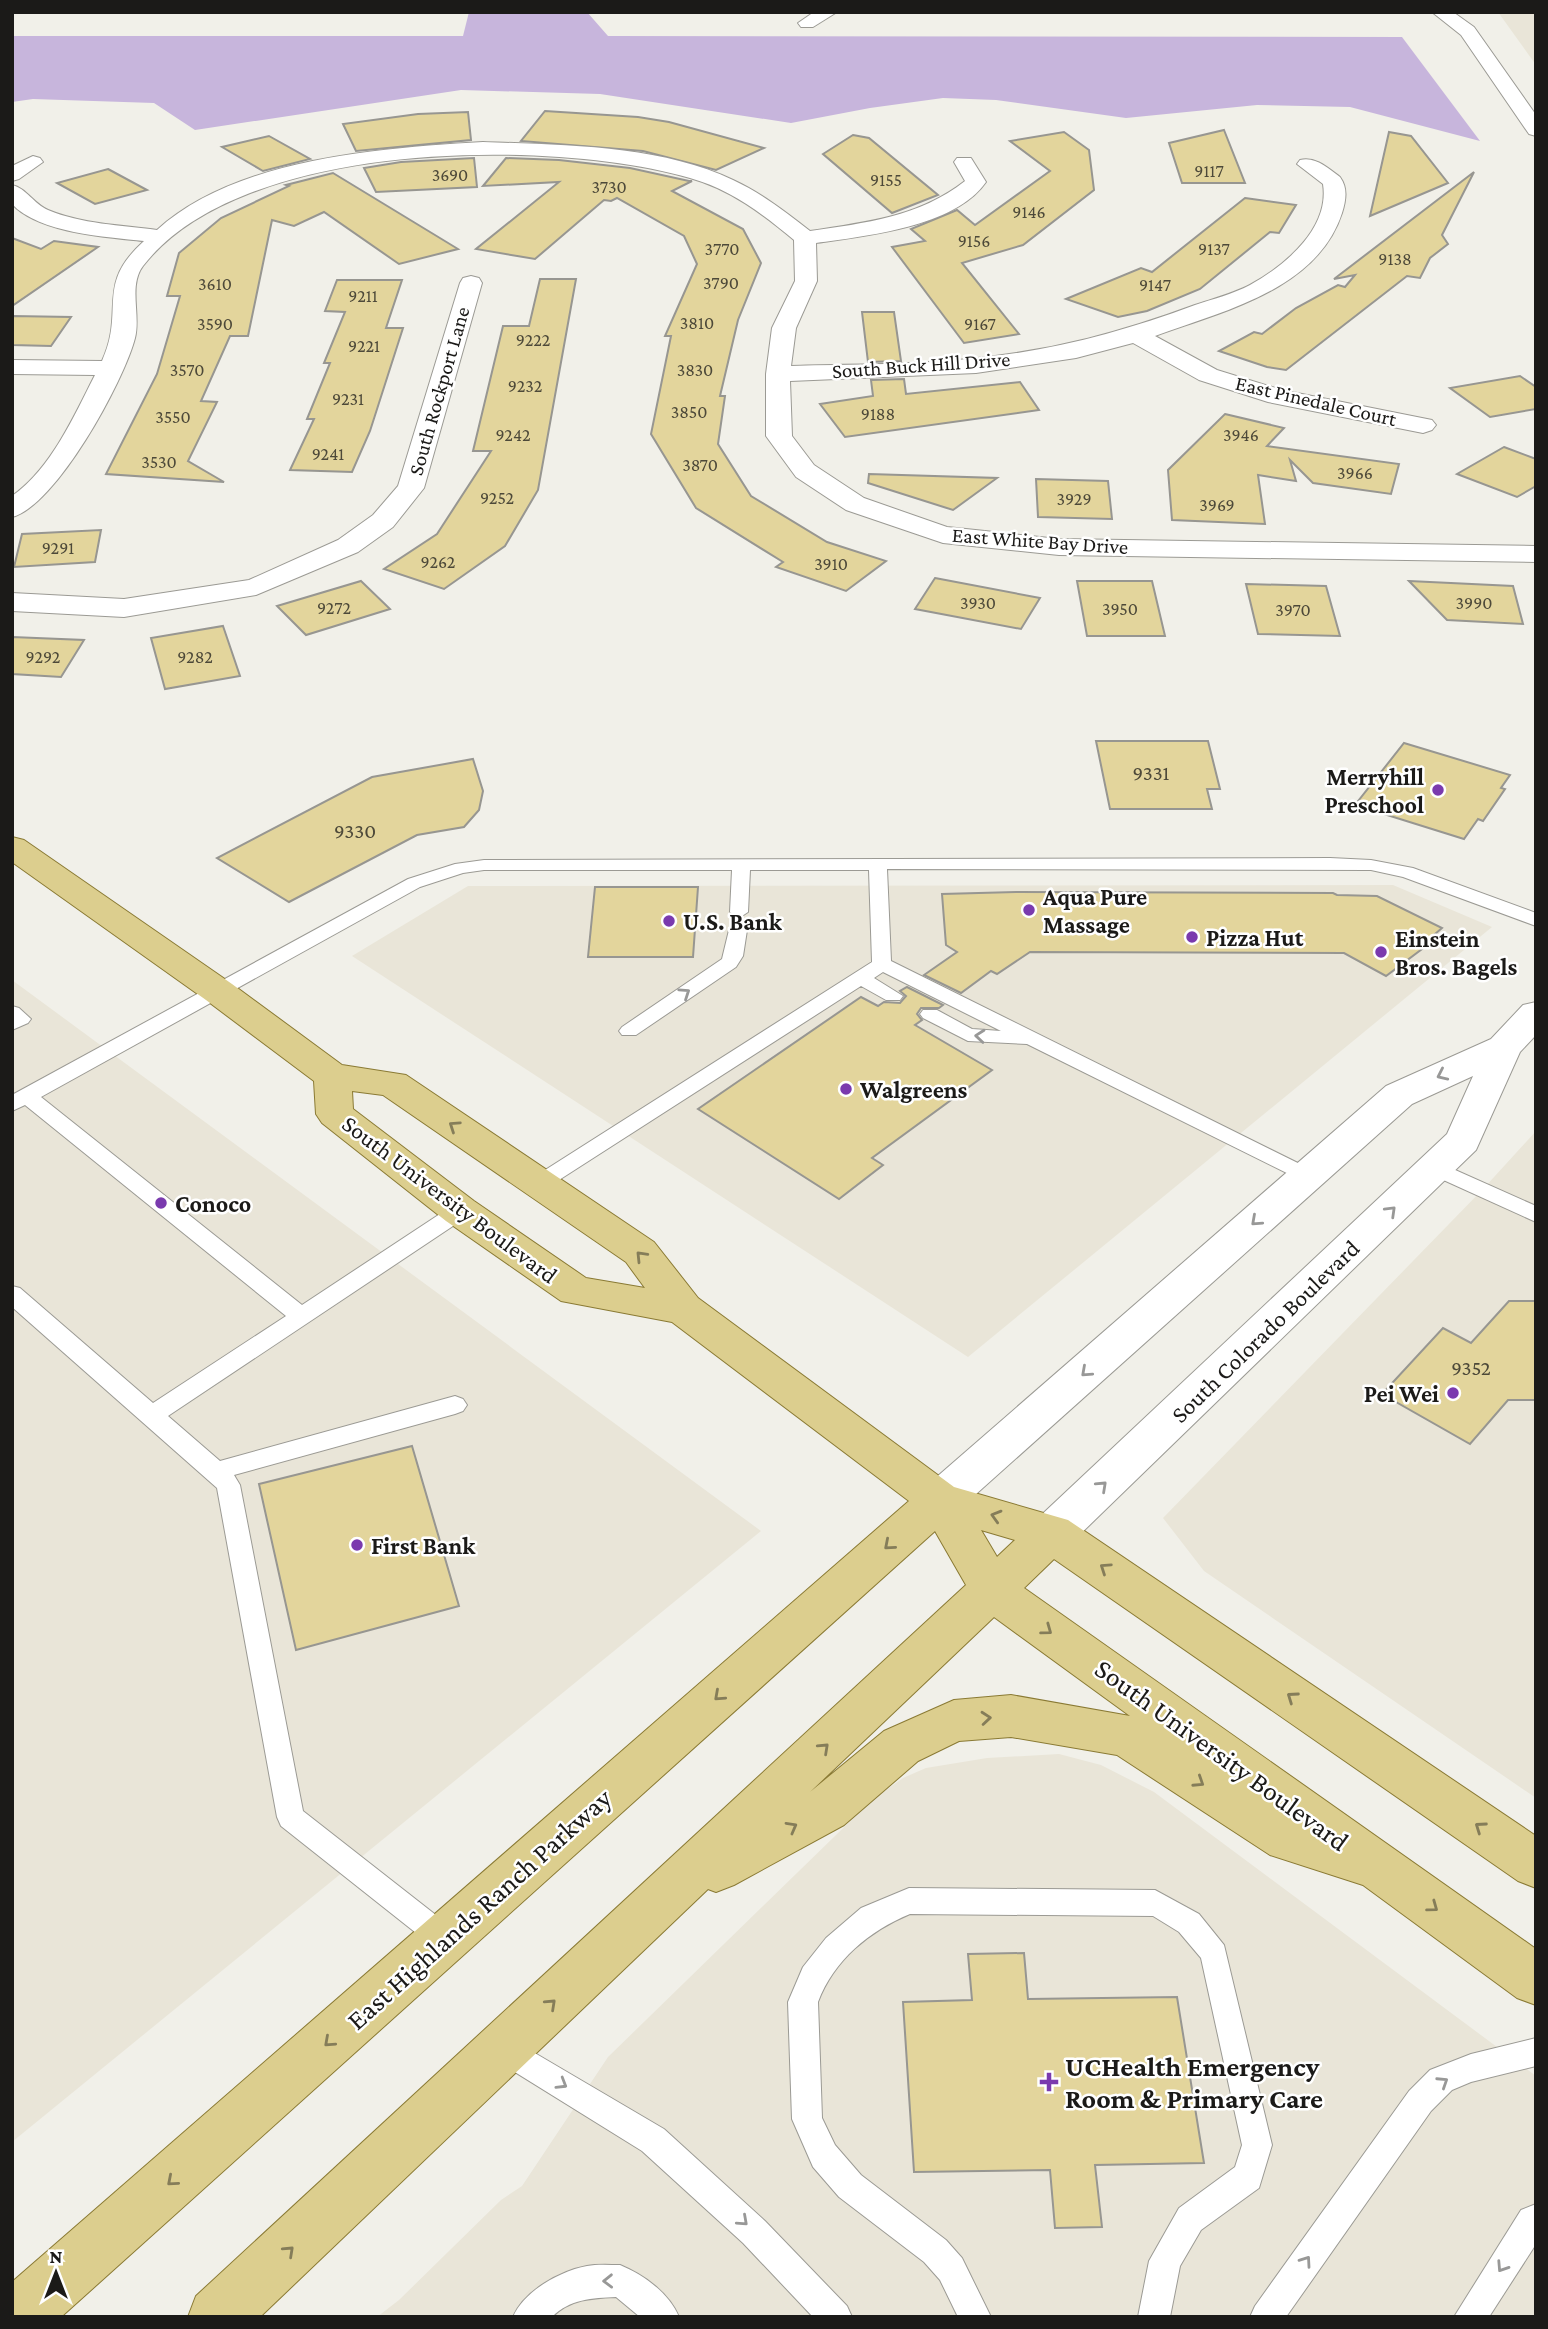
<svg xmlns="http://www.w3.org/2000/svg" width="1548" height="2329" font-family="'Crimson Pro',serif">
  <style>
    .built { fill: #e9e5d8 }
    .green { fill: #c7b5dc }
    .building { fill: #e3d59c; stroke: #979691; stroke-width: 2 }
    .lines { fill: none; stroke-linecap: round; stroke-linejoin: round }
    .service-casing { stroke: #9b9a94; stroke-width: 2 }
    .minor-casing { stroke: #9b9a94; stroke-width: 2 }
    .secondary-casing { stroke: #9b9a94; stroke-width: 2 }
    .primary-casing { stroke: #8a7a34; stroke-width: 2 }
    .service { fill: #fff; fill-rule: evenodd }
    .minor { fill: #fff; fill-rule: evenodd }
    .secondary { fill: #fff; fill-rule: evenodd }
    .primary { fill: #dcce8e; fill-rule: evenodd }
    .oneway { stroke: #989897 }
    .oneway2 { stroke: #857d59 }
    .poi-dot { fill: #7a3aae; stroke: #fff; stroke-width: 2.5 }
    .labels { text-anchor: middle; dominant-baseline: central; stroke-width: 5; stroke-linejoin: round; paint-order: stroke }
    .far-number-label { font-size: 18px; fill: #4d4939 }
    .far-street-label { font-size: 21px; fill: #1b1a18; stroke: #fff }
    .number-label { font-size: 21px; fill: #4d4939 }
    .poi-label { font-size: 24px; font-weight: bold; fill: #1b1a18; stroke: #fff; text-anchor: start }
    .street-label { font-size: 24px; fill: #1b1a18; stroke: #fff }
    .near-street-label { font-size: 28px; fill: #1b1a18; stroke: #fff }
    .near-poi-label { font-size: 28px; font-weight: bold; fill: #1b1a18; stroke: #fff; text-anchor: start }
  </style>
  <rect width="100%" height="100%" fill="#f1f0e9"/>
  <g class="built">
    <path d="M 1498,12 L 1536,12 L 1536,65 Z"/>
    <path d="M 1393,885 L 1492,927 L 968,1357 L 352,956 L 468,886 Z"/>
    <path d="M 12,980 L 761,1531 L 12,2142 Z"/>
    <path d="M 1536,1131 L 1536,1798 L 1204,1571 L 1163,1518 L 1484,1188 Z"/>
    <path d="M 1059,1754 L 1101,1765 L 1154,1792 L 1536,2076 L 1536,2317 L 377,2317 L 399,2300 L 501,2200 L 522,2186 L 608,2057 L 873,1799 L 903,1778 L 926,1768 L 987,1758 Z"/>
  </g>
  <path class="green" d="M 469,12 L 587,12 L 608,36 L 1402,37 L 1480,141 L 1350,107 L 1257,105 L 1126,118 L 996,100 L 943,98 L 870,108 L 791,123 L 600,94 L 461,90 L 195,130 L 154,103 L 33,99 L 12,102 L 12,36 L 463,36 Z"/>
  <g class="building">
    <path d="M 545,111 L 638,117 L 669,122 L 764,148 L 716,170 L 643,151 L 521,141 Z"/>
    <path d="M 468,112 L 471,140 L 356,151 L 343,124 L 418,114 Z"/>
    <path d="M 1224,130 L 1245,183 L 1182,183 L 1169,143 Z"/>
    <path d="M 1064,132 L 1089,150 L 1094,190 L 1023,245 L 962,263 L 1019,334 L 964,343 L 892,247 L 925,241 L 911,229 L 957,210 L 975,225 L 1050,171 L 1010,141 Z"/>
    <path d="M 1389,132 L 1411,136 L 1448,183 L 1370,216 Z"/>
    <path d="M 853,135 L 869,138 L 938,195 L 892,213 L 823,154 Z"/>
    <path d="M 269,136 L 310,159 L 263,171 L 222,147 Z"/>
    <path d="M 474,158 L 477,187 L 376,192 L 364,168 L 401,162 Z"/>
    <path d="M 506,158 L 559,160 L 630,168 L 689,181 L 692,181 L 672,191 L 743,229 L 761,263 L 738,320 L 720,396 L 725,396 L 718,444 L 751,496 L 827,542 L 886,561 L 846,591 L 776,567 L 783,562 L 696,508 L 651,434 L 671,336 L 665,336 L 697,264 L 684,236 L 617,198 L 611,201 L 604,200 L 535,259 L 476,249 L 559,182 L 483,186 Z"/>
    <path d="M 108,169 L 147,190 L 95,204 L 57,183 Z"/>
    <path d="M 1474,172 L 1442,235 L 1448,244 L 1430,258 L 1420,278 L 1407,276 L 1286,370 L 1267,367 L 1219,351 L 1254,332 L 1262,334 L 1296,308 L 1338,285 L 1345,287 L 1355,275 L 1334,279 Z"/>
    <path d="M 333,173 L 458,249 L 399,264 L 324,212 L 294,226 L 272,220 L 248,336 L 230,336 L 201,401 L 217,402 L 188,461 L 224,482 L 106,474 L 157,374 L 180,296 L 167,296 L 179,253 L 221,218 L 289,186 L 286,185 Z"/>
    <path d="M 1245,198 L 1296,205 L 1279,233 L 1270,232 L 1200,289 L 1147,311 L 1118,317 L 1066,299 L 1141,268 L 1152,272 Z"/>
    <path d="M 12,238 L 41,249 L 54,241 L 98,247 L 12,306 Z"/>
    <path d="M 540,279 L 576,279 L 538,490 L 505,546 L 444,589 L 384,569 L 437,534 L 491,451 L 473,451 L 503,326 L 529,326 Z"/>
    <path d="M 337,280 L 402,280 L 386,328 L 403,328 L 370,431 L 352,472 L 290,470 L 314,419 L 307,419 L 330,363 L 324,363 L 345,312 L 325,311 Z"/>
    <path d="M 862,312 L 894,312 L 901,361 L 868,362 Z"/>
    <path d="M 12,316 L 71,317 L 51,346 L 12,345 Z"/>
    <path d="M 1520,376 L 1536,387 L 1536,409 L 1490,417 L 1450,388 Z"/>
    <path d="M 904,379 L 906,394 L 1020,382 L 1039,410 L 845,437 L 820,404 L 873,396 L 871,380 Z"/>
    <path d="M 1225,414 L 1284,428 L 1267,446 L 1399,464 L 1391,494 L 1313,483 L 1290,460 L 1296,481 L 1258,475 L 1265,524 L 1172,520 L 1168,470 Z"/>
    <path d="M 1504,447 L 1536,459 L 1536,486 L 1517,497 L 1457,474 Z"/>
    <path d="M 869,474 L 997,478 L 953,510 L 868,483 Z"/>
    <path d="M 1036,479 L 1108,481 L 1112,519 L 1038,517 Z"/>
    <path d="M 101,530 L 95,562 L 14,567 L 22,534 Z"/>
    <path d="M 935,578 L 1040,598 L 1021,629 L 915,609 Z"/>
    <path d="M 361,581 L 390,609 L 306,635 L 277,606 Z"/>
    <path d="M 1077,581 L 1152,581 L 1165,636 L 1087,636 Z"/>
    <path d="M 1409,581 L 1513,586 L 1523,624 L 1447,620 Z"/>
    <path d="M 1246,584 L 1326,586 L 1340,636 L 1258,634 Z"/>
    <path d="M 223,626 L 240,676 L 165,689 L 151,638 Z"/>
    <path d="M 12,637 L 84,640 L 61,677 L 12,674 Z"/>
    <path d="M 1096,741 L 1208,741 L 1220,789 L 1207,789 L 1212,809 L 1110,809 Z"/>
    <path d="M 1404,743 L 1510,775 L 1501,788 L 1505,789 L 1483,821 L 1478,819 L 1464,839 L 1355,805 Z"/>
    <path d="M 473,759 L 483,791 L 479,810 L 464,827 L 417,835 L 289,902 L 217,858 L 372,777 Z"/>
    <path d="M 595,887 L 698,887 L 693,957 L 588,957 Z"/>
    <path d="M 1016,892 L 1333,893 L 1337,895 L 1377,896 L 1442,928 L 1427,941 L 1430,943 L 1386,976 L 1344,953 L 1030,952 L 997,974 L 991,971 L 961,993 L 924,975 L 957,952 L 946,945 L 942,894 Z"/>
    <path d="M 907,987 L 943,1005 L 939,1008 L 921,1008 L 917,1014 L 922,1020 L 915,1025 L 992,1070 L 872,1158 L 883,1165 L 839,1199 L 698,1109 L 861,997 L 878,1006 L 884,1002 L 900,1003 L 906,996 L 900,991 Z"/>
    <path d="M 1509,1301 L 1536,1301 L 1536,1400 L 1508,1400 L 1470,1444 L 1382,1394 L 1443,1328 L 1471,1343 Z"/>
    <path d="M 412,1446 L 459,1606 L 296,1650 L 259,1484 Z"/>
    <path d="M 1024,1953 L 1028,1999 L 1177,1997 L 1204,2163 L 1095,2165 L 1102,2227 L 1055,2228 L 1050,2170 L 914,2172 L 903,2002 L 972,2000 L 968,1954 Z"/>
  </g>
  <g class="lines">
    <g class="service-casing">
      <g id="service">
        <path d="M 1330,858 L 1371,860 L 1413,868 L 1536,913 L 1536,926 L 1403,877 L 1371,870 L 887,869 L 891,961 L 1314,1171 L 1318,1176 L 1314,1181 L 1307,1183 L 1027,1044 L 968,1041 L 923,1018 L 920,1014 L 923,1010 L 937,1010 L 972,1029 L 1001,1031 L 883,972 L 874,978 L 903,996 L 900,1000 L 886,1000 L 861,986 L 545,1189 L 538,1191 L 531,1189 L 527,1184 L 531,1179 L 872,962 L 869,870 L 750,870 L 748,912 L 739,918 L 730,912 L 732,870 L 484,870 L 463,873 L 420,887 L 41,1097 L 302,1305 L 452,1206 L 460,1204 L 468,1206 L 471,1211 L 468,1216 L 168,1416 L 220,1461 L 455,1396 L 463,1399 L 467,1405 L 463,1411 L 455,1414 L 234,1475 L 240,1485 L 303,1811 L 455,1930 L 459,1939 L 455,1948 L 445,1952 L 435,1948 L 281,1826 L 277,1817 L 217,1488 L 12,1307 L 12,1286 L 20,1288 L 153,1403 L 286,1316 L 25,1105 L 12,1111 L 12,1095 L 408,879 L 455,864 L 484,860 Z"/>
        <path d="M 738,924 L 747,930 L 743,956 L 736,967 L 636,1035 L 622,1035 L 619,1031 L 622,1027 L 722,959 L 729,930 Z"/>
        <path d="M 12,1006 L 19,1008 L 31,1019 L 28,1023 L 12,1030 Z"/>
        <path d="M 1435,1161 L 1536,1206 L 1536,1222 L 1428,1173 L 1424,1168 L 1428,1163 Z"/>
        <path d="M 909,1888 L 1155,1890 L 1199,1914 L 1224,1945 L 1272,2145 L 1259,2188 L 1201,2230 L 1180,2266 L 1170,2317 L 1138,2317 L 1149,2261 L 1179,2208 L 1235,2167 L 1242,2145 L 1201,1958 L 1179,1932 L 1153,1916 L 910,1914 C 869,1931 834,1960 818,2002 L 822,2118 L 835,2145 L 861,2175 L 946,2240 L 962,2258 L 991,2317 L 958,2317 L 940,2280 L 924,2262 L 839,2197 L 813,2167 L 792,2119 L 788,2002 L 803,1967 L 826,1938 L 861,1908 Z"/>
        <path d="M 504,2035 L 664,2129 L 765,2221 L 847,2306 L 852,2317 L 813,2317 L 743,2243 L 642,2151 L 494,2059 L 489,2049 L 494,2039 Z"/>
        <path d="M 1536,2038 L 1536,2066 L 1471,2082 L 1452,2090 L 1431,2111 L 1286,2317 L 1250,2317 L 1255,2306 L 1409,2091 L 1430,2070 L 1471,2054 Z"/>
        <path d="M 1536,2204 L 1536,2244 L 1489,2317 L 1454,2317 L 1521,2210 Z"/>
        <path d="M 620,2265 C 644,2275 669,2293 679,2317 L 640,2317 L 616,2297 C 592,2298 570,2299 552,2317 L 513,2317 C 524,2291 560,2271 587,2266 C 597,2264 609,2265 620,2265 Z"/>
      </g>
    </g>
    <g class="minor-casing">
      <g id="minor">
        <path d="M 814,12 L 837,12 L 813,27 L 801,27 L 798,23 Z"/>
        <path d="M 483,142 C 564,145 659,145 733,180 C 761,193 786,212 810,231 C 865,223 919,217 965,181 L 954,162 L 957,158 L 971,158 L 986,182 C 955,227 866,236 816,243 L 817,281 L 796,328 L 791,366 C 853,364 917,365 978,358 C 1055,350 1122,332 1195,305 C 1213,299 1233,294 1250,285 C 1286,265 1330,228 1323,184 L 1297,164 L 1300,160 C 1315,156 1328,168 1340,177 C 1348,188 1346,200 1342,213 C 1317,290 1223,311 1155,336 L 1217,370 L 1282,390 L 1432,420 L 1436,425 L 1432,430 L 1423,433 L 1268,402 L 1199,380 L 1133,343 L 1076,358 L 976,373 L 790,381 L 792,436 L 814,465 L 864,498 L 947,527 L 1059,539 L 1536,546 L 1536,562 L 1059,555 L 943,543 L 846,510 L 796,477 L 766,436 L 766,374 L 772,328 L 795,281 L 794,240 C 763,214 730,189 690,178 C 550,138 241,139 143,266 C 128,286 141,315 135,338 C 124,381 56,506 12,517 L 12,496 C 51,469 74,416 95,375 L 12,374 L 12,360 L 102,361 C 126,309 94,286 144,241 C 106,237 39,233 12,204 L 12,185 C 26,188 34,204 48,210 C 81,224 121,225 157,230 C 236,158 381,148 483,142 Z"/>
        <path d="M 33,156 L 40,158 L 43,162 L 19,179 L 12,181 L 12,166 Z"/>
        <path d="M 471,276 L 479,278 L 482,283 L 424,488 L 393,527 L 358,552 L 256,595 L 124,617 L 12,611 L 12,593 L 124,599 L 249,580 L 338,540 L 373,515 L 398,486 L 460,283 L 463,278 Z"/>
      </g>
    </g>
    <g class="secondary-casing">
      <g id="secondary">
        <path d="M 1432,12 L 1453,12 L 1474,27 L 1536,115 L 1536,136 L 1529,134 L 1461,35 Z"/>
        <path d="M 1536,1002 L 1536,1035 L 1520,1052 L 1476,1150 L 1068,1546 L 1052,1551 L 1036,1546 L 1029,1533 L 1036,1520 L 1447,1134 L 1473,1076 L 1412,1104 L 956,1512 L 940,1518 L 924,1512 L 918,1500 L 924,1488 L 1386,1086 L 1491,1039 L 1523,1005 Z"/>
      </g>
    </g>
    <g class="primary-casing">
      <path id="primary" d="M 12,837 L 24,840 L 232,984 L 342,1065 L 406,1075 L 654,1242 L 698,1298 L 954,1487 L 1068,1520 L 1536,1836 L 1536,1888 L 1518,1881 L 1054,1559 L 1024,1588 L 1536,1949 L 1536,2005 L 1517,1998 L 1363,1885 L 1270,1855 L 1117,1755 L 1011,1737 L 959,1741 L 918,1761 L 844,1825 L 734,1885 L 716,1892 L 708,1889 L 260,2317 L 188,2317 L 196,2296 L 966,1585 L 935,1531 L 61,2317 L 12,2317 L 12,2282 L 909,1501 L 672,1322 L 561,1301 L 446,1221 L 322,1123 L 316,1114 L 314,1081 L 206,1000 L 12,862 ZM 352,1091 L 383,1095 L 626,1262 L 645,1288 L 586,1278 L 474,1201 L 353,1109 ZM 981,1530 L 1015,1540 L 997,1557 ZM 994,1617 L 1130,1716 L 1011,1695 L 954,1700 L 884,1731 L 810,1792 Z"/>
    </g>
    <use href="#service" class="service"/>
    <use href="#minor" class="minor"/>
    <use href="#secondary" class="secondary"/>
    <use href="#primary" class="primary"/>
  </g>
  <defs><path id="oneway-chevron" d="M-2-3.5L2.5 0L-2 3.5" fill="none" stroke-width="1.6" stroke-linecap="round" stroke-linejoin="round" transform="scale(1.75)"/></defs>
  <g class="oneway">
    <use href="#oneway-chevron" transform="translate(685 993) rotate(-34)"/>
    <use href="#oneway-chevron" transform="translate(980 1036) rotate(-175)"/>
    <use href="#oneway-chevron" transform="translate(1442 1075) rotate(155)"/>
    <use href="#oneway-chevron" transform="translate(1391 1211) rotate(-44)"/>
    <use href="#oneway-chevron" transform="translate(1256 1221) rotate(138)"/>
    <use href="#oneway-chevron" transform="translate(1086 1372) rotate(138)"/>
    <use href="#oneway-chevron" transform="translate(1102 1486) rotate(-43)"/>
    <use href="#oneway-chevron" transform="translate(1443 2082) rotate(-33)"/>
    <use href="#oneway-chevron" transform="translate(562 2084) rotate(31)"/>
    <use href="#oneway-chevron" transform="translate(743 2221) rotate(42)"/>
    <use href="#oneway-chevron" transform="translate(1306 2261) rotate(-55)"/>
    <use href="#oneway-chevron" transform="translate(1502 2267) rotate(123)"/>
    <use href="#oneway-chevron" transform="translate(608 2281) rotate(179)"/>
  </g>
  <g class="oneway2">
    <use href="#oneway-chevron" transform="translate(454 1126) rotate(-146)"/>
    <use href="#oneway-chevron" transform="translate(641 1256) rotate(-134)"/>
    <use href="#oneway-chevron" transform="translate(996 1516) rotate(-164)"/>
    <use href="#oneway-chevron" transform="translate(889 1545) rotate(139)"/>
    <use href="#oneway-chevron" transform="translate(1105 1568) rotate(-146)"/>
    <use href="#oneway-chevron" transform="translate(1047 1630) rotate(36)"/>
    <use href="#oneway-chevron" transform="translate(719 1696) rotate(138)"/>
    <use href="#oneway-chevron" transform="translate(1292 1697) rotate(-145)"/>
    <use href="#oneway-chevron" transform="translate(986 1718) rotate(-5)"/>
    <use href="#oneway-chevron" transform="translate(824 1748) rotate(-43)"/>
    <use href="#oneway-chevron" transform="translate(1199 1782) rotate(33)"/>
    <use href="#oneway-chevron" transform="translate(792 1827) rotate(-29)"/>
    <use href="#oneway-chevron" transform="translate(1480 1827) rotate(-145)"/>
    <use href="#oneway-chevron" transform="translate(1433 1907) rotate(36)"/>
    <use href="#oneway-chevron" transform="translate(551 2004) rotate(-43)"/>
    <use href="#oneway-chevron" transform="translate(329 2042) rotate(138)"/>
    <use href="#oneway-chevron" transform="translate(172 2181) rotate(139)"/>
    <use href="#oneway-chevron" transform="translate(289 2251) rotate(-43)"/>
  </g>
  <g class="poi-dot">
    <circle cx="1438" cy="790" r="7"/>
    <circle cx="1029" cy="910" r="7"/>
    <circle cx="669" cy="921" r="7"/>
    <circle cx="1192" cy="937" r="7"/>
    <circle cx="1381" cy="952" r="7"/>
    <circle cx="846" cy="1089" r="7"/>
    <circle cx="161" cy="1203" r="7"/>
    <circle cx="1453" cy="1393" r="7"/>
    <circle cx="357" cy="1545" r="7"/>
    <path d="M1045.5 2071.5h7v7h7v7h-7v7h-7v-7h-7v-7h7z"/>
  </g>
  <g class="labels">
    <g class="far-number-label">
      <text x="1209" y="171">9117</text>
      <text x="450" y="175">3690</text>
      <text x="886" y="180">9155</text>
      <text x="609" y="187">3730</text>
      <text x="1029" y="212">9146</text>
      <text x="974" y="241">9156</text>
      <text x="722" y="249">3770</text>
      <text x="1214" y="249">9137</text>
      <text x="1395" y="259">9138</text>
      <text x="721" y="283">3790</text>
      <text x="215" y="284">3610</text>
      <text x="1155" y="285">9147</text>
      <text x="363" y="296">9211</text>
      <text x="697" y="323">3810</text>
      <text x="215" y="324">3590</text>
      <text x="980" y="324">9167</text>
      <text x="533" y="340">9222</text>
      <text x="364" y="346">9221</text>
      <text x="187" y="370">3570</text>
      <text x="695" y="370">3830</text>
      <text x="525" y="386">9232</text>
      <text x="348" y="399">9231</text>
      <text x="689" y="412">3850</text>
      <text x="878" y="414">9188</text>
      <text x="173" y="417">3550</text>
      <text x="513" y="435">9242</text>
      <text x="1241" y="435">3946</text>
      <text x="328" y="454">9241</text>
      <text x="159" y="462">3530</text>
      <text x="700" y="465">3870</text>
      <text x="1355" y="473">3966</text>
      <text x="497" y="498">9252</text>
      <text x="1074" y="499">3929</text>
      <text x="1217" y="505">3969</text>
      <text x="58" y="548">9291</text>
      <text x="438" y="562">9262</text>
      <text x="831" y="564">3910</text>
      <text x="978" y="603">3930</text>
      <text x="1474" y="603">3990</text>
      <text x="334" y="608">9272</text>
      <text x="1120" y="609">3950</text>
      <text x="1293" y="610">3970</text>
      <text x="43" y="657">9292</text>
      <text x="195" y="657">9282</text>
    </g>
    <g class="far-street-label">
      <text transform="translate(921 365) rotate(-4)">South Buck Hill Drive</text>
      <text transform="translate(439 391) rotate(-74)">South Rockport Lane</text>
      <text transform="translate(1316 401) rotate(13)">East Pinedale Court</text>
      <text transform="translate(1040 541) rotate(4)">East White Bay Drive</text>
    </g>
    <g class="number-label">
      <text x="1151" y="773">9331</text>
      <text x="355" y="831">9330</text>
      <text x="1471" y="1368">9352</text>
    </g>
    <g class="poi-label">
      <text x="1424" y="776" text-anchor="end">Merryhill<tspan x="1424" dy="28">Preschool</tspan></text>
      <text x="1043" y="896">Aqua Pure<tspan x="1043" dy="28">Massage</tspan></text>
      <text x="683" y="921">U.S. Bank</text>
      <text x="1206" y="937">Pizza Hut</text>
      <text x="1395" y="938">Einstein<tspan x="1395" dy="28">Bros. Bagels</tspan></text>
      <text x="860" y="1089">Walgreens</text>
      <text x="175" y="1203">Conoco</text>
      <text x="1439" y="1393" text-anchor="end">Pei Wei</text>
      <text x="371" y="1545">First Bank</text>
    </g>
    <g class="street-label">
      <text transform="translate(450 1199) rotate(37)">South University Boulevard</text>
      <text transform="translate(1265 1331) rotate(-44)">South Colorado Boulevard</text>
    </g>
    <g class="near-street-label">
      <text transform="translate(1222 1755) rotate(36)">South University Boulevard</text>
      <text transform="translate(479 1909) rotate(-42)">East Highlands Ranch Parkway</text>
    </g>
    <g class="near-poi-label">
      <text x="1065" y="2066">UCHealth Emergency<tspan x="1065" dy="32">Room &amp; Primary Care</tspan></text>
    </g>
  </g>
  <rect width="1548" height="2329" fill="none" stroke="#1b1a18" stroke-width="28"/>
  <g transform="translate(56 2273)" stroke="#ffffff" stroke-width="5" paint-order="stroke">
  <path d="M0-5L12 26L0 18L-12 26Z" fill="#1b1a18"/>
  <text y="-10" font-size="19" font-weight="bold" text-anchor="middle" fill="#1b1a18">N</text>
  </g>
</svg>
